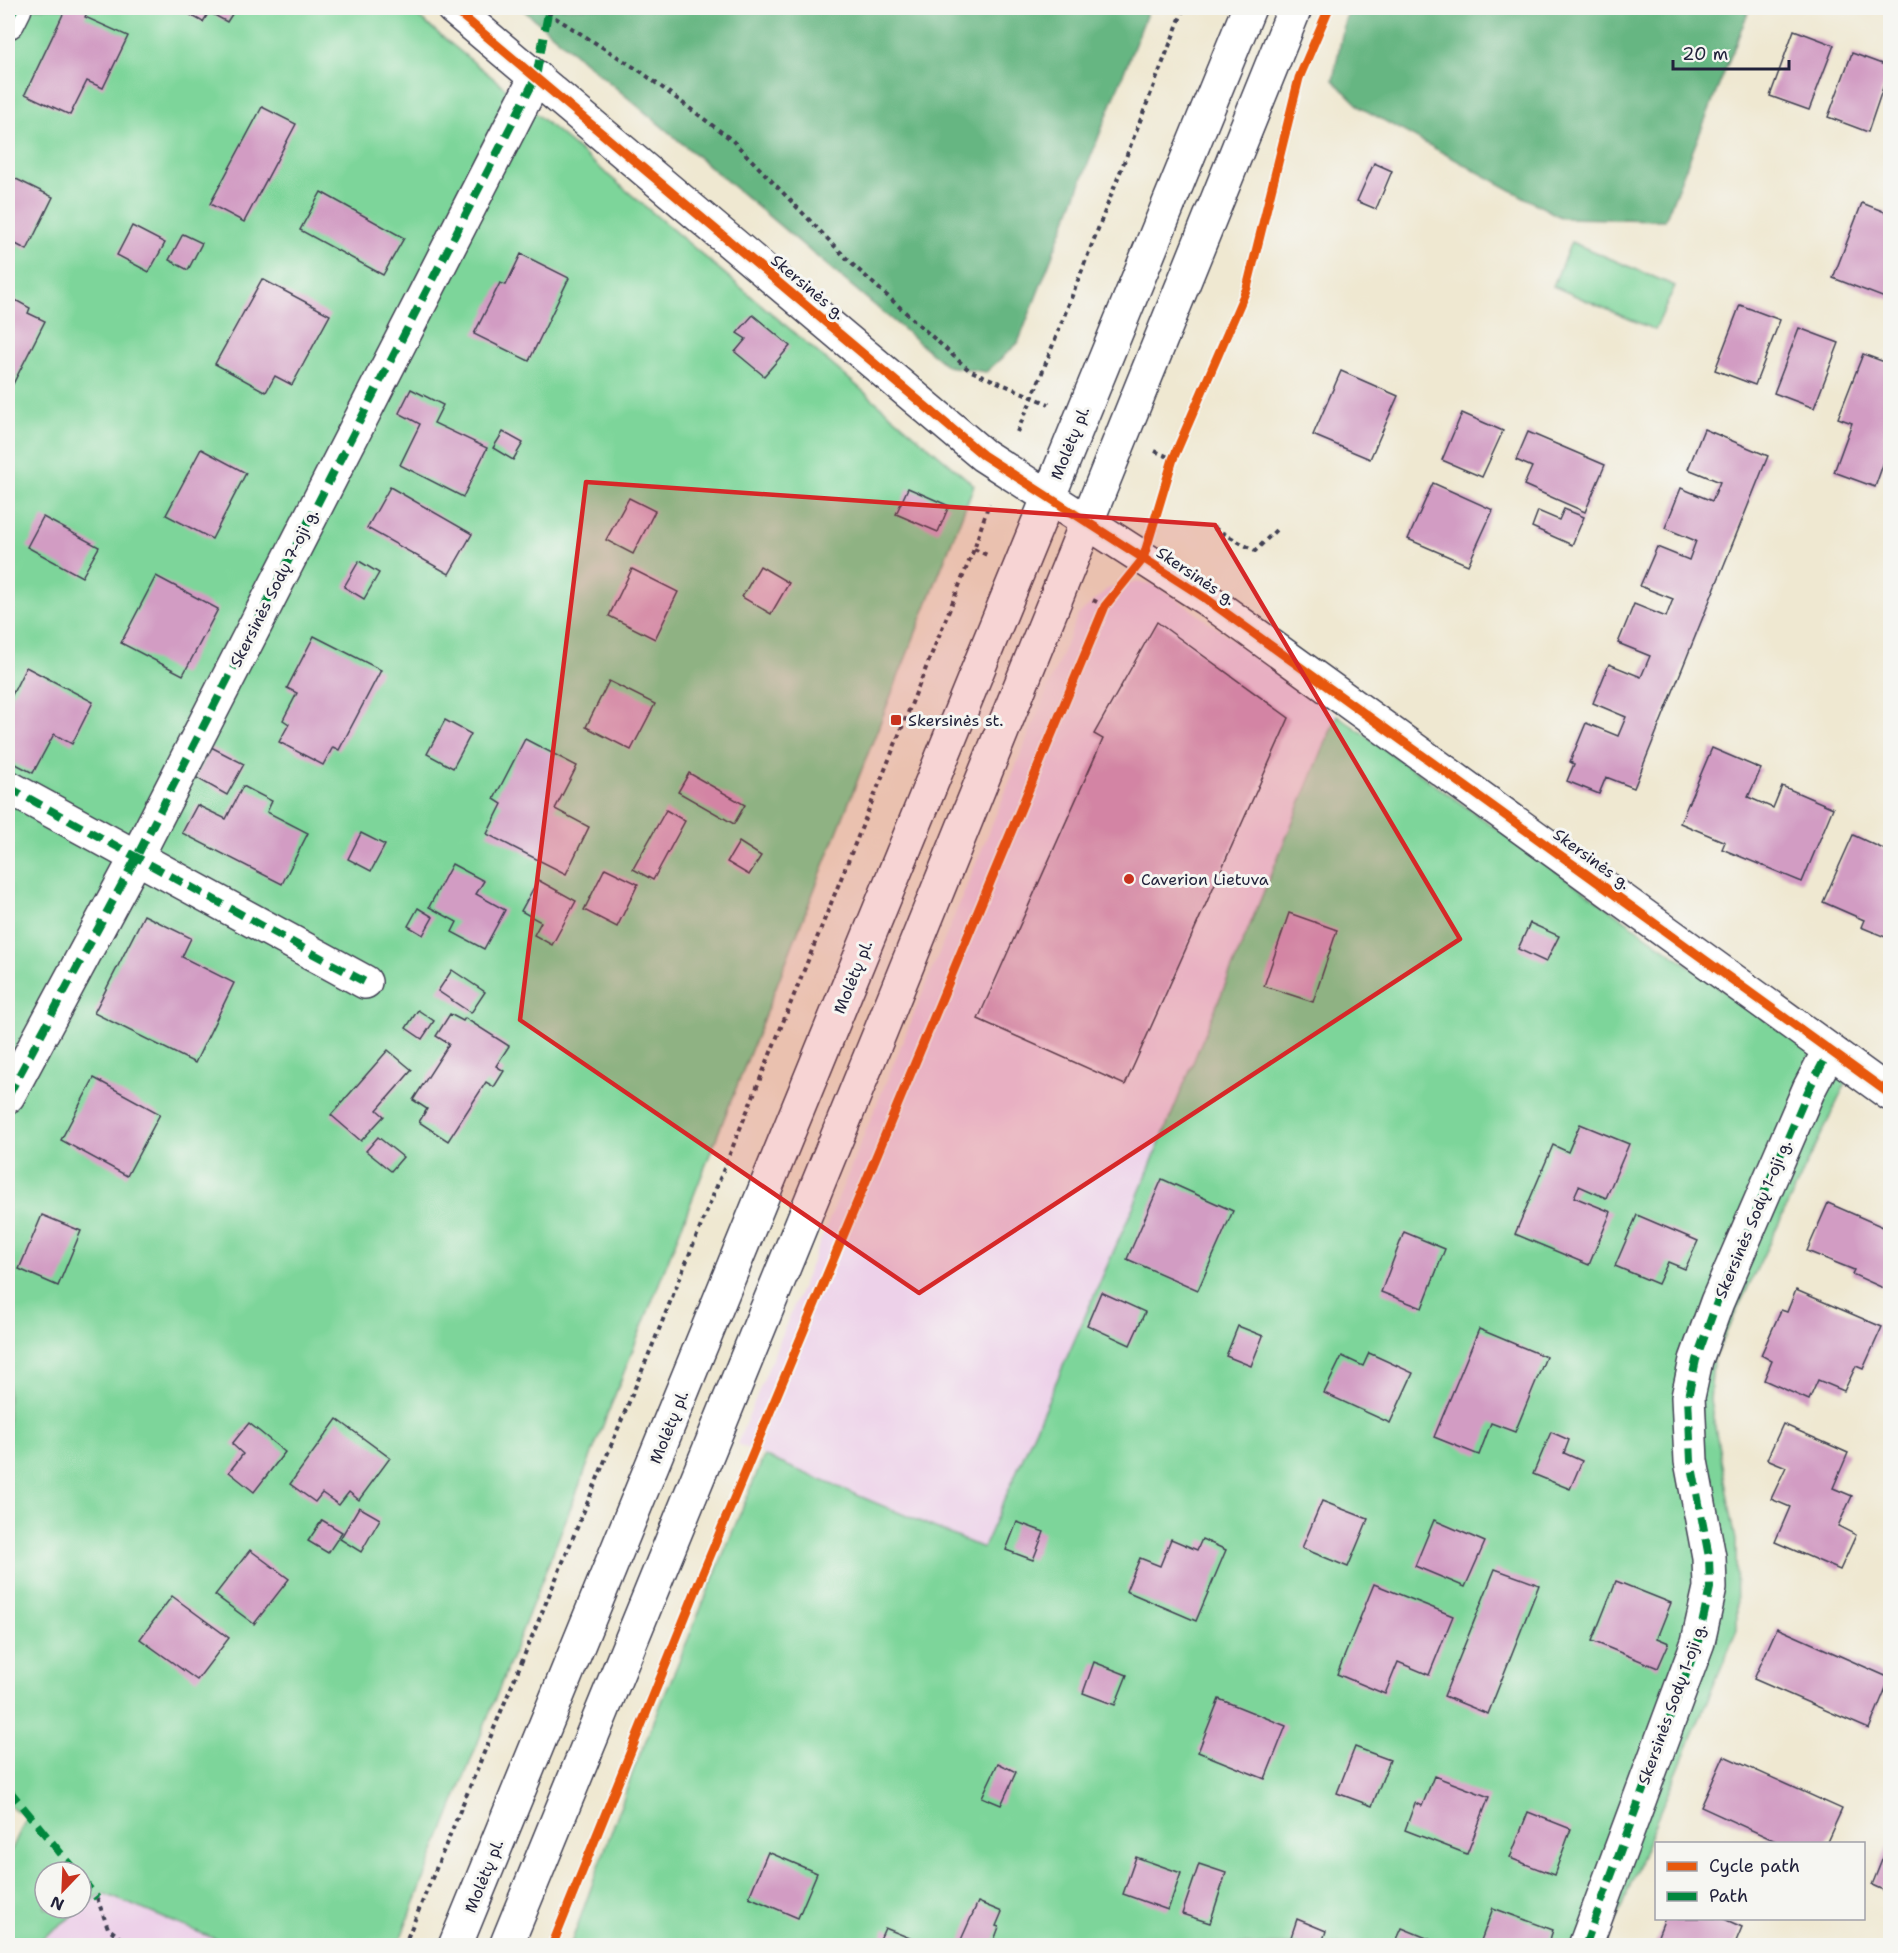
<svg xmlns="http://www.w3.org/2000/svg" width="1898" height="1953" font-family="'Shantell Sans',sans-serif">
  <style>
    .built { fill: #edd1e9 }
    .green { fill: #7dd59a; stroke: #507c6a; stroke-width: 1.5; fill-rule: evenodd }
    .forest { fill: #66b682; stroke: #446c5e; stroke-width: 1.5 }
    .building { fill: #d29cc3 }
    .lines { fill: none; stroke-linecap: round; stroke-linejoin: round }
    .street-casing { stroke: #414052; stroke-width: 36 }
    .highway-casing { stroke: #414052; stroke-width: 36 }
    .path { stroke: #414052; stroke-width: 4; stroke-dasharray: 4.5 4.5; stroke-linecap: butt }
    .street { stroke: #fff; stroke-width: 33 }
    .highway { stroke: #fff; stroke-width: 33 }
    .quiet { stroke: #00873e; stroke-width: 8; stroke-dasharray: 15 8; stroke-linecap: butt }
    .cycleway-casing { stroke: #f6f6f2; stroke-width: 13 }
    .cycleway { stroke: #e8590c; stroke-width: 9 }
    .marked { fill: #d62828; fill-opacity: 0.2; stroke: #d62828; stroke-width: 4.5; stroke-linejoin: round }
    .poi-dot { fill: #c8321e; stroke: #f6f6f2; stroke-width: 2 }
    .labels { text-anchor: middle; dominant-baseline: central; stroke-width: 6; stroke-linejoin: round; paint-order: stroke }
    .street-label { font-size: 16px; fill: #22223b; stroke: #f6f6f2 }
    .poi-label { font-size: 16px; fill: #22223b; stroke: #f6f6f2; text-anchor: start }
  </style>
  <rect width="100%" height="100%" fill="#f6f6f2"/>
  <filter id="ink" filterUnits="userSpaceOnUse"><feTurbulence type="fractalNoise" baseFrequency=".0167" numOctaves="2"/><feDisplacementMap in="SourceGraphic" scale="12" xChannelSelector="R" yChannelSelector="G"/><feConvolveMatrix kernelMatrix="1 2 1 2 8 2 1 2 1" color-interpolation-filters="sRGB"/></filter>
  <filter id="wash" filterUnits="userSpaceOnUse"><feTurbulence type="fractalNoise" baseFrequency=".008" numOctaves="4" result="noise"/><feDisplacementMap in="SourceGraphic" scale="24" xChannelSelector="R" yChannelSelector="G"/><feGaussianBlur stdDeviation="1.35" result="paint"/><feColorMatrix in="noise" values="0 0 0 0 0 0 0 0 0 0 0 0 0 0 0 0 0 1.4 0 .05"/><feComposite in="paint" operator="in"/></filter>
  <g filter="url(#wash)">
    <rect width="100%" height="100%" fill="#efe8d1"/>
    <g class="built">
      <path d="M 1135,582 L 1153,584 L 1164,590 L 1337,715 L 1134,1205 L 983,1548 L 737,1444 L 1078,615 L 1107,589 Z"/>
      <path d="M 103,1893 L 230,1945 L 33,1946 Z"/>
    </g>
    <g class="green">
      <path d="M 8,8 L 407,8 L 509,91 L 974,485 L 398,1945 L 230,1945 L 103,1893 L 33,1945 L 8,1945 L 8,1857 L 27,1817 L 8,1805 ZM 45,1872 L 81,1872 L 81,1908 L 45,1908 Z"/>
      <path d="M 1571,242 L 1675,286 L 1655,330 L 1553,286 Z"/>
      <path d="M 1337,715 L 1848,1079 L 1713,1360 L 1710,1401 L 1736,1540 L 1737,1630 L 1657,1819 L 1606,1945 L 570,1946 L 634,1769 L 764,1456 L 983,1548 L 1134,1205 Z"/>
    </g>
    <g class="forest">
      <path d="M 521,8 L 1149,8 L 1018,343 L 986,372 L 947,366 Z"/>
      <path d="M 1350,8 L 1750,8 L 1665,220 L 1562,218 L 1361,108 L 1333,80 L 1345,20 Z"/>
    </g>
    <g id="blocks">
      <g class="building">
        <path d="M 66,8 L 80,8 L 88,11 L 85,17 L 128,36 L 103,88 L 87,81 L 70,115 L 25,94 Z"/>
        <path d="M 178,8 L 236,8 L 227,22 L 209,12 L 203,22 Z"/>
        <path d="M 1794,30 L 1834,45 L 1809,110 L 1770,96 Z"/>
        <path d="M 1852,53 L 1890,67 L 1868,132 L 1828,117 Z"/>
        <path d="M 262,107 L 296,124 L 244,222 L 210,204 Z"/>
        <path d="M 1374,163 L 1392,171 L 1376,209 L 1357,201 Z"/>
        <path d="M 8,175 L 53,197 L 27,250 L 8,240 Z"/>
        <path d="M 321,192 L 404,238 L 383,275 L 300,230 Z"/>
        <path d="M 1862,203 L 1890,214 L 1890,300 L 1833,278 Z"/>
        <path d="M 132,226 L 165,243 L 149,272 L 117,255 Z"/>
        <path d="M 183,234 L 202,243 L 188,270 L 169,260 Z"/>
        <path d="M 521,254 L 569,278 L 529,361 L 474,334 L 500,283 L 506,285 Z"/>
        <path d="M 262,279 L 330,315 L 292,385 L 275,376 L 266,392 L 215,364 Z"/>
        <path d="M 8,296 L 30,308 L 28,313 L 45,321 L 13,384 L 8,381 Z"/>
        <path d="M 1740,305 L 1780,320 L 1755,385 L 1715,370 Z"/>
        <path d="M 753,315 L 790,346 L 764,376 L 735,352 L 746,339 L 737,333 Z"/>
        <path d="M 1799,328 L 1839,343 L 1814,408 L 1774,393 Z"/>
        <path d="M 1863,354 L 1890,364 L 1890,419 L 1884,436 L 1890,439 L 1890,445 L 1875,487 L 1834,472 L 1852,423 L 1838,418 Z"/>
        <path d="M 1341,371 L 1398,396 L 1370,459 L 1313,435 Z"/>
        <path d="M 411,389 L 443,405 L 434,423 L 487,448 L 463,497 L 400,465 L 420,424 L 399,413 Z"/>
        <path d="M 1462,413 L 1503,431 L 1482,477 L 1442,460 Z"/>
        <path d="M 1704,429 L 1768,456 L 1634,788 L 1606,777 L 1599,794 L 1567,781 L 1574,764 L 1570,762 L 1586,723 L 1618,736 L 1626,717 L 1593,703 L 1609,664 L 1641,677 L 1650,656 L 1618,643 L 1634,604 L 1666,617 L 1673,599 L 1640,586 L 1657,547 L 1689,560 L 1696,541 L 1665,528 L 1681,488 L 1712,501 L 1720,482 L 1688,469 Z"/>
        <path d="M 503,432 L 523,443 L 513,460 L 493,448 Z"/>
        <path d="M 1528,432 L 1605,465 L 1585,512 L 1524,485 L 1532,467 L 1516,460 Z"/>
        <path d="M 201,449 L 246,473 L 212,539 L 166,515 Z"/>
        <path d="M 1433,483 L 1493,510 L 1468,565 L 1408,539 Z"/>
        <path d="M 390,487 L 472,534 L 449,574 L 367,528 Z"/>
        <path d="M 908,488 L 949,506 L 938,532 L 896,514 Z"/>
        <path d="M 629,498 L 655,511 L 633,554 L 606,540 Z"/>
        <path d="M 1564,509 L 1584,517 L 1572,545 L 1532,527 L 1538,511 L 1559,520 Z"/>
        <path d="M 43,517 L 99,547 L 82,577 L 27,547 Z"/>
        <path d="M 359,561 L 379,573 L 364,599 L 344,587 Z"/>
        <path d="M 760,566 L 789,583 L 771,614 L 742,597 Z"/>
        <path d="M 632,569 L 678,592 L 655,639 L 609,616 Z"/>
        <path d="M 156,576 L 218,609 L 183,675 L 121,643 Z"/>
        <path d="M 1157,622 L 1289,718 L 1125,1085 L 978,1019 L 1103,739 L 1094,734 Z"/>
        <path d="M 314,636 L 381,670 L 339,750 L 333,747 L 323,765 L 279,742 L 289,724 L 283,720 L 297,693 L 287,688 Z"/>
        <path d="M 26,667 L 93,702 L 72,744 L 54,734 L 33,773 L 8,760 L 8,703 Z"/>
        <path d="M 609,681 L 655,704 L 631,750 L 586,727 Z"/>
        <path d="M 445,720 L 471,734 L 453,768 L 427,754 Z"/>
        <path d="M 525,739 L 577,766 L 555,809 L 589,827 L 566,874 L 487,834 L 502,804 L 494,799 Z"/>
        <path d="M 211,747 L 244,764 L 227,795 L 195,777 Z"/>
        <path d="M 1712,748 L 1761,769 L 1748,797 L 1773,808 L 1782,786 L 1833,808 L 1802,882 L 1722,849 L 1725,842 L 1680,823 Z"/>
        <path d="M 689,773 L 745,805 L 734,824 L 678,792 Z"/>
        <path d="M 243,786 L 272,801 L 267,812 L 308,833 L 282,884 L 182,833 L 197,805 L 226,819 Z"/>
        <path d="M 666,810 L 685,821 L 653,880 L 633,869 Z"/>
        <path d="M 361,833 L 385,845 L 371,871 L 348,859 Z"/>
        <path d="M 1853,835 L 1890,852 L 1888,865 L 1890,866 L 1890,939 L 1861,927 L 1864,920 L 1823,902 Z"/>
        <path d="M 739,842 L 761,856 L 749,875 L 727,862 Z"/>
        <path d="M 452,864 L 484,881 L 476,894 L 505,910 L 484,949 L 452,932 L 457,922 L 429,907 Z"/>
        <path d="M 605,868 L 638,884 L 617,927 L 584,910 Z"/>
        <path d="M 538,880 L 576,901 L 552,945 L 534,935 L 541,922 L 521,911 Z"/>
        <path d="M 418,908 L 433,917 L 423,935 L 408,926 Z"/>
        <path d="M 1289,913 L 1337,930 L 1313,1002 L 1264,986 Z"/>
        <path d="M 144,915 L 191,938 L 182,957 L 234,983 L 195,1063 L 94,1013 Z"/>
        <path d="M 1530,923 L 1559,936 L 1546,962 L 1518,949 Z"/>
        <path d="M 452,970 L 485,992 L 471,1013 L 438,991 Z"/>
        <path d="M 418,1010 L 434,1021 L 422,1039 L 406,1028 Z"/>
        <path d="M 450,1014 L 463,1021 L 465,1018 L 509,1046 L 496,1066 L 504,1071 L 494,1087 L 486,1082 L 448,1141 L 419,1122 L 427,1109 L 413,1100 L 449,1044 L 436,1036 Z"/>
        <path d="M 388,1050 L 412,1070 L 377,1110 L 384,1116 L 361,1141 L 331,1115 Z"/>
        <path d="M 94,1078 L 160,1114 L 127,1176 L 61,1140 Z"/>
        <path d="M 1580,1124 L 1629,1144 L 1606,1198 L 1579,1186 L 1574,1197 L 1611,1212 L 1589,1265 L 1515,1234 L 1553,1145 L 1568,1152 Z"/>
        <path d="M 378,1137 L 403,1157 L 391,1171 L 366,1151 Z"/>
        <path d="M 1162,1179 L 1233,1211 L 1198,1290 L 1127,1259 Z"/>
        <path d="M 1828,1203 L 1890,1230 L 1890,1291 L 1852,1274 L 1854,1270 L 1807,1251 Z"/>
        <path d="M 42,1215 L 81,1231 L 58,1286 L 19,1269 Z"/>
        <path d="M 1637,1215 L 1698,1241 L 1685,1269 L 1668,1262 L 1658,1284 L 1615,1266 Z"/>
        <path d="M 1404,1232 L 1445,1249 L 1422,1308 L 1381,1292 Z"/>
        <path d="M 1796,1290 L 1882,1327 L 1863,1369 L 1856,1366 L 1844,1391 L 1818,1380 L 1809,1400 L 1764,1380 L 1772,1361 L 1761,1355 L 1781,1310 L 1787,1312 Z"/>
        <path d="M 1101,1292 L 1145,1312 L 1130,1345 L 1087,1325 Z"/>
        <path d="M 1238,1326 L 1263,1336 L 1251,1366 L 1226,1356 Z"/>
        <path d="M 1479,1329 L 1546,1357 L 1515,1432 L 1491,1423 L 1479,1455 L 1434,1437 Z"/>
        <path d="M 1369,1353 L 1413,1373 L 1390,1423 L 1324,1393 L 1342,1356 L 1363,1366 Z"/>
        <path d="M 337,1419 L 390,1458 L 359,1500 L 349,1492 L 339,1505 L 322,1493 L 315,1502 L 290,1484 Z"/>
        <path d="M 249,1423 L 285,1452 L 254,1492 L 229,1472 L 243,1454 L 232,1444 Z"/>
        <path d="M 1783,1424 L 1848,1453 L 1833,1488 L 1852,1496 L 1838,1526 L 1856,1535 L 1840,1570 L 1775,1542 L 1790,1507 L 1771,1499 L 1786,1467 L 1767,1459 Z"/>
        <path d="M 1551,1432 L 1569,1440 L 1564,1453 L 1582,1461 L 1570,1489 L 1533,1474 Z"/>
        <path d="M 1322,1501 L 1368,1519 L 1348,1567 L 1302,1548 Z"/>
        <path d="M 359,1507 L 380,1519 L 361,1552 L 340,1539 Z"/>
        <path d="M 322,1520 L 342,1532 L 328,1553 L 308,1541 Z"/>
        <path d="M 1434,1520 L 1485,1542 L 1465,1587 L 1415,1566 Z"/>
        <path d="M 1017,1522 L 1044,1532 L 1033,1560 L 1006,1550 Z"/>
        <path d="M 1171,1539 L 1197,1550 L 1202,1539 L 1226,1550 L 1196,1621 L 1126,1591 L 1140,1558 L 1160,1566 Z"/>
        <path d="M 250,1550 L 289,1579 L 254,1624 L 215,1595 Z"/>
        <path d="M 1495,1569 L 1539,1585 L 1488,1714 L 1444,1696 Z"/>
        <path d="M 1616,1581 L 1671,1603 L 1657,1638 L 1669,1643 L 1658,1668 L 1592,1641 Z"/>
        <path d="M 1374,1584 L 1453,1616 L 1429,1675 L 1398,1662 L 1385,1694 L 1337,1674 Z"/>
        <path d="M 172,1596 L 229,1638 L 197,1680 L 140,1639 Z"/>
        <path d="M 1777,1628 L 1890,1678 L 1869,1729 L 1754,1679 Z"/>
        <path d="M 1094,1662 L 1127,1675 L 1115,1705 L 1083,1693 Z"/>
        <path d="M 1219,1699 L 1286,1726 L 1265,1779 L 1198,1752 Z"/>
        <path d="M 1355,1747 L 1390,1760 L 1372,1806 L 1337,1793 Z"/>
        <path d="M 1724,1756 L 1842,1809 L 1826,1844 L 1782,1844 L 1701,1807 Z"/>
        <path d="M 998,1763 L 1016,1772 L 1001,1805 L 982,1797 Z"/>
        <path d="M 1434,1776 L 1489,1797 L 1467,1854 L 1405,1830 L 1415,1803 L 1422,1806 Z"/>
        <path d="M 1528,1812 L 1571,1829 L 1554,1875 L 1510,1858 Z"/>
        <path d="M 1890,1840 L 1890,1893 L 1872,1885 Z"/>
        <path d="M 768,1852 L 817,1873 L 798,1918 L 749,1897 Z"/>
        <path d="M 1136,1857 L 1181,1873 L 1168,1910 L 1123,1894 Z"/>
        <path d="M 1199,1864 L 1226,1873 L 1210,1923 L 1182,1914 Z"/>
        <path d="M 978,1902 L 1002,1912 L 996,1926 L 999,1927 L 992,1946 L 969,1946 L 960,1942 Z"/>
        <path d="M 1493,1908 L 1553,1930 L 1548,1946 L 1479,1946 Z"/>
        <path d="M 1665,1918 L 1722,1918 L 1742,1927 L 1734,1946 L 1654,1946 Z"/>
        <path d="M 1297,1919 L 1326,1931 L 1321,1946 L 1304,1946 L 1290,1940 Z"/>
        <path d="M 885,1928 L 927,1945 L 927,1946 L 877,1946 Z"/>
        <path d="M 1402,1928 L 1444,1945 L 1444,1946 L 1394,1946 Z"/>
      </g>
    </g>
  </g>
  <g filter="url(#ink)">
    <use href="#blocks" fill-opacity="0" stroke="#414052" stroke-width="1.5"/>
    <g class="lines">
      <g class="street-casing">
        <g id="street">
          <path d="M 453,8 L 983,455 L 1205,598 L 1890,1094"/>
          <path d="M 8,22 L 15,8"/>
          <path d="M 8,787 L 365,982"/>
          <path d="M 8,1096 L 136,858 L 536,77"/>
          <path d="M 1585,1946 L 1698,1642 L 1710,1588 L 1709,1557 L 1691,1461 L 1688,1397 L 1696,1360 L 1717,1302 L 1809,1089 L 1829,1051"/>
        </g>
      </g>
      <g class="highway-casing">
        <g id="highway">
          <path d="M 455,1946 L 1249,8"/>
          <path d="M 506,1946 L 881,1030 L 1295,8"/>
        </g>
      </g>
      <g class="path">
        <path d="M 540,8 L 640,71 L 732,140 L 852,264 L 969,370 L 1049,404"/>
        <path d="M 1017,432 L 1033,396 L 1184,8"/>
        <path d="M 1155,451 L 1173,459"/>
        <path d="M 1214,528 L 1255,551 L 1278,528"/>
        <path d="M 974,549 L 987,555"/>
        <path d="M 1093,600 L 1105,606"/>
        <path d="M 97,1898 L 108,1928 L 130,1946"/>
        <path d="M 404,1946 L 658,1332 L 974,549 L 989,503"/>
      </g>
      <use href="#street" class="street"/>
      <use href="#highway" class="highway"/>
      <g class="quiet">
        <path d="M 8,22 L 15,8"/>
        <path d="M 8,787 L 365,982"/>
        <path d="M 8,1096 L 136,858 L 536,77 L 549,8"/>
        <path d="M 8,1789 L 76,1872"/>
        <path d="M 81,1878 L 97,1898"/>
        <path d="M 1585,1946 L 1698,1642 L 1710,1588 L 1709,1557 L 1691,1461 L 1688,1397 L 1696,1360 L 1717,1302 L 1809,1089 L 1829,1051"/>
      </g>
      <g class="cycleway-casing">
        <g id="cycleway">
          <path d="M 453,8 L 983,455 L 1205,598 L 1890,1094"/>
          <path d="M 552,1946 L 698,1585 L 1105,606 L 1143,559 L 1173,459 L 1247,288 L 1299,78 L 1329,8"/>
        </g>
      </g>
      <use href="#cycleway" class="cycleway"/>
    </g>
  </g>
  <path class="marked" d="M 586,482 L 1215,525 L 1460,939 L 919,1293 L 520,1020 Z"/>
  <g class="poi-dot">
    <rect x="890" y="714" width="12" height="12" rx="3"/>
    <circle cx="1129" cy="879" r="6"/>
  </g>
  <g class="labels">
    <g class="street-label">
      <text transform="translate(808 287) rotate(40)">Skersinės g.</text>
      <text transform="translate(1070 443) rotate(-68)">Molėtų pl.</text>
      <text transform="translate(1196 576) rotate(34)">Skersinės g.</text>
      <text transform="translate(274 588) rotate(-63)">Skersinės Sodų 7-oji g.</text>
      <text transform="translate(1592 859) rotate(36)">Skersinės g.</text>
      <text transform="translate(853 977) rotate(-68)">Molėtų pl.</text>
      <text transform="translate(1753 1219) rotate(-67)">Skersinės Sodų 1-oji g.</text>
      <text transform="translate(669 1427) rotate(-68)">Molėtų pl.</text>
      <text transform="translate(1672 1704) rotate(-70)">Skersinės Sodų 1-oji g.</text>
      <text transform="translate(484 1876) rotate(-68)">Molėtų pl.</text>
    </g>
    <g class="poi-label">
      <text x="908" y="720">Skersinės st.</text>
      <text x="1141" y="879">Caverion Lietuva</text>
    </g>
  </g>
  <rect width="1898" height="1953" fill="none" stroke="#f6f6f2" stroke-width="30"/>
  <rect x="1655" y="1842" width="210" height="78" fill="#f6f6f2" stroke="#a1a1a9" stroke-width="1.5"/>
  <rect x="1667" y="1862" width="30" height="9" fill="#e8590c" stroke="#a1a1a9" stroke-width="1.5"/>
  <text x="1709" y="1872" font-size="18" fill="#22223b">Cycle path</text>
  <rect x="1667" y="1892" width="30" height="9" fill="#00873e" stroke="#a1a1a9" stroke-width="1.5"/>
  <text x="1709" y="1902" font-size="18" fill="#22223b">Path</text>
  <g transform="translate(63 1890) rotate(203)"><circle r="28" fill="#f6f6f2" stroke="#a1a1a9" stroke-width="1.5"/>
  <path d="M0-4.5L10 22L0 15L-10 22Z" fill="#c8321e"/>
  <text y="-9" font-size="16" font-weight="bold" text-anchor="middle" fill="#22223b">N</text>
  </g>
  <path d="M1673 60v9h116v-9" fill="none" stroke="#22223b" stroke-width="3"/>
  <text x="1682" y="60" font-size="18" fill="#22223b" stroke="#f6f6f2" stroke-width="4.5" paint-order="stroke">20 m</text>
</svg>
